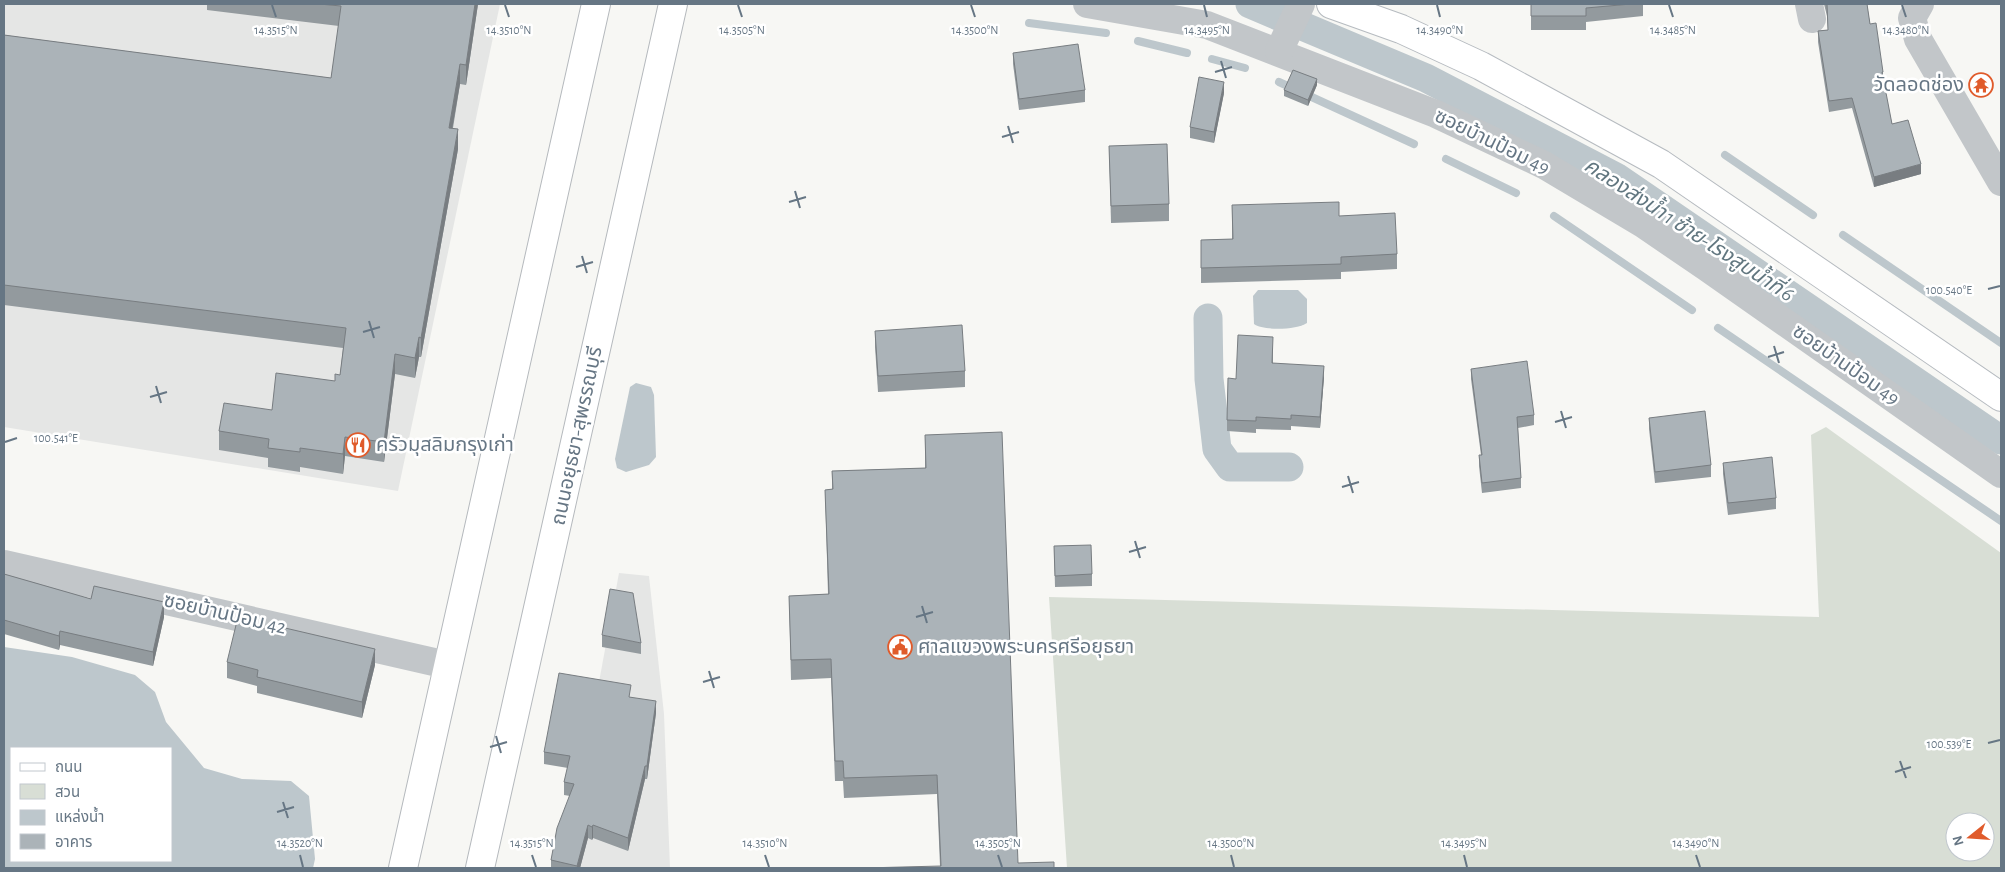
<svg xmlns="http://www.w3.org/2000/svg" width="2005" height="872" font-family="'Alegreya Sans','Noto Sans Thai',sans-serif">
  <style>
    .built { fill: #e5e6e5 }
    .green { fill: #d8ded5; fill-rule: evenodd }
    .water { fill: #bdc7cc; fill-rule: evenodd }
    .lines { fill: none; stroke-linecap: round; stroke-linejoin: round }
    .stream { stroke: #bdc7cc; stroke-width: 8 }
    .canal { stroke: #bdc7cc; stroke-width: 29 }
    .secondary-casing { stroke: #b6bbc0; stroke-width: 30 }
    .primary-casing { stroke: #b5b9bd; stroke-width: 30 }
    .street { stroke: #c2c6c9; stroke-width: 28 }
    .secondary { stroke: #fff; stroke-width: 28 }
    .primary { stroke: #fff; stroke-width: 28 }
    .wall { fill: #939a9e }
    .shaded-wall { fill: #787d81 }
    .building { fill: #abb3b8; stroke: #787d81 }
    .ticks { fill: none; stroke: #667684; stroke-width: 2 }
    .labels { text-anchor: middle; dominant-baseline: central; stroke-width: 5; stroke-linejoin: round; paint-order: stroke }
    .poi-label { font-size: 20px; fill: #667684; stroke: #fff; text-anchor: start }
    .street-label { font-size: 20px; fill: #667684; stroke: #fff }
    .water-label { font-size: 21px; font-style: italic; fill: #627780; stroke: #fff }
    .ticks-label { font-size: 12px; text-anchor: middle; fill: #667684; stroke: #fff; stroke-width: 5; stroke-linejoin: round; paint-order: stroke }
  </style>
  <rect width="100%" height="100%" fill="#f7f7f4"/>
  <g class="built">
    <path d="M 4,4 L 500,4 L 398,491 L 4,427 Z"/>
    <path d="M 619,573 L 649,576 L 664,714 L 670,868 L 565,868 Z"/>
  </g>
  <path class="green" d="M 1826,427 L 2001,553 L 2001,868 L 1067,868 L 1049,597 L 1819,617 L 1811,435 ZM 1955,822 L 1985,822 L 1985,852 L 1955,852 Z"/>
  <g class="water">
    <path d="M 1258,290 L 1298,290 L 1307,299 L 1307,323 C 1297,330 1263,331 1254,324 L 1253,296 Z"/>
    <path d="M 636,383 L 651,387 L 654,395 L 656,457 L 649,465 L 626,472 L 617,468 L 615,459 L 630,387 Z"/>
    <path d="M 4,647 L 72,657 L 135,675 L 155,692 L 166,722 L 204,768 L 242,779 L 291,781 L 309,796 L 315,859 L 313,868 L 4,868 ZM 11,748 L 171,748 L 171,861 L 11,861 Z"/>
  </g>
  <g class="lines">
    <g class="stream">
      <path d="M 1029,23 L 1106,33"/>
      <path d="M 1138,41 L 1187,53"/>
      <path d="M 1212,59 L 1245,68"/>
      <path d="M 1279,82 L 1414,144"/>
      <path d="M 1725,155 L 1813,215"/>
      <path d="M 1446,159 L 1516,193"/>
      <path d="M 1554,216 L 1692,310"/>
      <path d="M 1843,235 L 2001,343"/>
      <path d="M 1718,328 L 2001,521"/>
    </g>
    <g class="canal">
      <path d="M 1250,4 L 1426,78 L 1616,177 L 2001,440"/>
      <path d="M 1208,318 L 1209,379 L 1217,449 L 1230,467 L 1289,467"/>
    </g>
    <g class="secondary-casing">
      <path id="secondary" d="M 1331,4 L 1401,29 L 1481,66 L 1661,164 L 2001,397"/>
    </g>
    <g class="primary-casing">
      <g id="primary">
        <path d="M 403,868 L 596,4"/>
        <path d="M 480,868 L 673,4"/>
      </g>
    </g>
    <g class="street">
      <path d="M 1087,4 L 1207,25 L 1436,114 L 1544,165 L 1643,224 L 1706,267 L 2001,474"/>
      <path d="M 1809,4 L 1812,19"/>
      <path d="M 1920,4 L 1912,18 L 1918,39 L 2001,182"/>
      <path d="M 1279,51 L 1301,4"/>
      <path d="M 4,564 L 447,665"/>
    </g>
    <use href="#secondary" class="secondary"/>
    <use href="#primary" class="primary"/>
  </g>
  <g class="wall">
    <path d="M 207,4 L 478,4 L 466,85 L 460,84 L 453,128 L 458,149 L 421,357 L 419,357 L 415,378 L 395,374 L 384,462 L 345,456 L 343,474 L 300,467 L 300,472 L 268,467 L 268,458 L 219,450 L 219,431 L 272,410 L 335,381 L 340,375 L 343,348 L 4,305 L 4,35 L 331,78 L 339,26 L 207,10 Z"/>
    <path d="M 1531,4 L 1643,4 L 1643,16 L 1586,22 L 1586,30 L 1531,30 Z"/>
    <path d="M 1824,4 L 1867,4 L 1870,24 L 1883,72 L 1883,81 L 1892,124 L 1921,174 L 1874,187 L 1852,108 L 1829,112 L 1818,42 L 1818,31 L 1828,30 L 1827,16 Z"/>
    <path d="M 1013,53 L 1085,90 L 1085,102 L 1019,110 L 1013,64 Z"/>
    <path d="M 1317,85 L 1308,106 L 1284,96 L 1284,90 Z"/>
    <path d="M 1224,93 L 1214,143 L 1190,138 L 1190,127 Z"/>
    <path d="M 1109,146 L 1169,204 L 1169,221 L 1111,223 Z"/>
    <path d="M 1232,205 L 1339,216 L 1397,254 L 1397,269 L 1341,272 L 1341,279 L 1201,283 L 1201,240 L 1232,239 Z"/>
    <path d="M 875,331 L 965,371 L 965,387 L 878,392 L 875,347 Z"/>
    <path d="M 1273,348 L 1273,363 L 1324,377 L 1320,428 L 1291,426 L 1291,430 L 1256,429 L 1256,433 L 1227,431 L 1227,420 L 1236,379 Z"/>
    <path d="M 1471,369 L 1534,415 L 1534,425 L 1518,428 L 1521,478 L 1521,488 L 1482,493 L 1479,466 L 1479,455 L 1481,455 L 1471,379 Z"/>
    <path d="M 1649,418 L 1711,465 L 1711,477 L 1655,483 L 1649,429 Z"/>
    <path d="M 925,435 L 1018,863 L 940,866 L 937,794 L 844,798 L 843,781 L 835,781 L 831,678 L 791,680 L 789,596 L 828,594 L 825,490 L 832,489 L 832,471 L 925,468 Z"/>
    <path d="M 1723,463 L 1776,498 L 1776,509 L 1728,515 L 1723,474 Z"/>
    <path d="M 1054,546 L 1092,574 L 1092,586 L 1055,587 Z"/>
    <path d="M 4,574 L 91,599 L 164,617 L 153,666 L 60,645 L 59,650 L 4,634 Z"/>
    <path d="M 602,635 L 641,643 L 641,654 L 602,647 Z"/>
    <path d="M 227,662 L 375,665 L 362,718 L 257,693 L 257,686 L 227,678 Z"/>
    <path d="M 631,697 L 656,713 L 647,779 L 645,779 L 628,851 L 593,838 L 592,840 L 588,838 L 580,868 L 551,868 L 551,860 L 570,796 L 564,795 L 564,782 L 568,768 L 544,764 L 544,752 Z"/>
  </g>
  <g class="shaded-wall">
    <path d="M 475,4 L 478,4 L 466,85 L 466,65 Z"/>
    <path d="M 460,64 L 460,84 L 449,147 L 449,128 Z"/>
    <path d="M 1317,79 L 1317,85 L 1308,106 L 1308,100 Z"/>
    <path d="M 1224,82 L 1224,93 L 1214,143 L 1214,132 Z"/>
    <path d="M 458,129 L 458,149 L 421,357 L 421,338 Z"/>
    <path d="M 1921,164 L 1921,174 L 1874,187 L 1874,177 Z"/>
    <path d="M 419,337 L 419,357 L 415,378 L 415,358 Z"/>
    <path d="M 395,354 L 395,374 L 384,462 L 384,442 Z"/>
    <path d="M 1324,366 L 1324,377 L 1320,428 L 1320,417 Z"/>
    <path d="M 345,437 L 345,456 L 343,474 L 343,454 Z"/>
    <path d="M 164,602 L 164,617 L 153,666 L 153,652 Z"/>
    <path d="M 60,631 L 60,645 L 59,650 L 59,636 Z"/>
    <path d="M 375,649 L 375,665 L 362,718 L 362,702 Z"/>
    <path d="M 656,701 L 656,713 L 647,779 L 647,766 Z"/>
    <path d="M 645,766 L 645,779 L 628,851 L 628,838 Z"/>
    <path d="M 588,825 L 588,838 L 580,868 L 577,868 L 577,866 Z"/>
    <path d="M 593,825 L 593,838 L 592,840 L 592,827 Z"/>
  </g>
  <g class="building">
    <path d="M 319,4 L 475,4 L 466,65 L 460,64 L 449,128 L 458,129 L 421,338 L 419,337 L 415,358 L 395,354 L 384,442 L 345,437 L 343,454 L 300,448 L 300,452 L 268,448 L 269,439 L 219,431 L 224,403 L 272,410 L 276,373 L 335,381 L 335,374 L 340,375 L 346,328 L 4,285 L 4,35 L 331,78 L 341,6 Z"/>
    <path d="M 1531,4 L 1631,4 L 1586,8 L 1586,16 L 1531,16 Z"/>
    <path d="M 1827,4 L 1867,4 L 1870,24 L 1876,23 L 1883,72 L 1882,72 L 1892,124 L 1908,120 L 1921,164 L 1874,177 L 1852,98 L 1829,101 L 1818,31 L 1828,30 Z"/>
    <path d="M 1078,44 L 1085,90 L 1019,99 L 1013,53 Z"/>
    <path d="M 1293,70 L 1317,79 L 1308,100 L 1284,90 Z"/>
    <path d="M 1199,77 L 1224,82 L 1214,132 L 1190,127 Z"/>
    <path d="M 1167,144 L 1169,204 L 1111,206 L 1109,146 Z"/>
    <path d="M 1339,202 L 1339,216 L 1395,213 L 1397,254 L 1341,257 L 1341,264 L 1201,268 L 1201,240 L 1233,239 L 1232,205 Z"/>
    <path d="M 962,325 L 965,371 L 878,376 L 875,331 Z"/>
    <path d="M 1238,335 L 1273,337 L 1272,363 L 1324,366 L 1320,417 L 1291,415 L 1291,419 L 1256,417 L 1256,421 L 1227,420 L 1228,378 L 1236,379 Z"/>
    <path d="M 1527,361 L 1534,415 L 1517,417 L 1521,478 L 1482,483 L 1479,455 L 1482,455 L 1471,369 Z"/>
    <path d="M 1705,411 L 1711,465 L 1655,472 L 1649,418 Z"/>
    <path d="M 1002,432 L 1018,863 L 1054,862 L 1054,868 L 864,868 L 941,866 L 937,775 L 844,778 L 843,761 L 835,761 L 831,659 L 791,660 L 789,596 L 829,594 L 825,490 L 833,489 L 832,471 L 926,468 L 925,435 Z"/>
    <path d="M 1772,457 L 1776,498 L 1728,503 L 1723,463 Z"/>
    <path d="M 1091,545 L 1092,574 L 1055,576 L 1054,546 Z"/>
    <path d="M 4,574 L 91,599 L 94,586 L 164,602 L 153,652 L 60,631 L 59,636 L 4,620 Z"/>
    <path d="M 610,589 L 633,593 L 641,643 L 602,635 Z"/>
    <path d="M 237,621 L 267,629 L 268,624 L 375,649 L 362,702 L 257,677 L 258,670 L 227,662 Z"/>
    <path d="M 559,673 L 631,685 L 629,697 L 656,701 L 647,766 L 645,766 L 628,838 L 593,825 L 592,827 L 588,825 L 577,866 L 551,860 L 557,828 L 574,784 L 564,782 L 570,756 L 544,752 Z"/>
  </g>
  <path class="ticks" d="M 272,5 L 276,17M 505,5 L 509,17M 738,5 L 742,17M 971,5 L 975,17M 1204,5 L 1207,17M 1437,5 L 1440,17M 1669,5 L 1673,17M 1902,5 L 1906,17M 1221,61 L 1226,78M 1215,72 L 1232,67M 1008,126 L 1013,143M 1002,137 L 1019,132M 795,191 L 800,208M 789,202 L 806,197M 582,256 L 587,273M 576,267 L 593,262M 1988,289 L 2000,286M 369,321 L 374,338M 363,332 L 380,327M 1774,346 L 1779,363M 1768,357 L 1784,352M 156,386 L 161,403M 150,397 L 167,392M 1561,411 L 1566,428M 1555,422 L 1572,417M 5,442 L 17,438M 1348,476 L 1353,493M 1342,487 L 1359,482M 1135,541 L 1140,558M 1129,552 L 1146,547M 922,606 L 927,623M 916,617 L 933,612M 709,671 L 714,688M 703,682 L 720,677M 496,736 L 501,753M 1988,743 L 2000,740M 490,747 L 507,742M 1900,761 L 1906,778M 1895,772 L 1911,767M 283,802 L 288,818M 277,812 L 294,807M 300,855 L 303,867M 532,855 L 536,867M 765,855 L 769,867M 998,855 L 1002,867M 1231,855 L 1234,867M 1464,855 L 1467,867M 1696,855 L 1700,867"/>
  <defs>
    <g id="temple-ring" transform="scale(1.25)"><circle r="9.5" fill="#fff" stroke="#e05b2b" stroke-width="1.5"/><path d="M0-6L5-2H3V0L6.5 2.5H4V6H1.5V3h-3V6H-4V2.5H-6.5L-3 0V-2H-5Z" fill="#e05b2b"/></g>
    <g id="restaurant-ring" transform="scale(1.25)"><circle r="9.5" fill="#fff" stroke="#e05b2b" stroke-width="1.5"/><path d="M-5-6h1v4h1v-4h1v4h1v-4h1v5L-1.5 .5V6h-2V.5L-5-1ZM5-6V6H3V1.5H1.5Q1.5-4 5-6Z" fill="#e05b2b"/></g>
    <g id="civic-ring" transform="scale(1.25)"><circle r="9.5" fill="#fff" stroke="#e05b2b" stroke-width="1.5"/><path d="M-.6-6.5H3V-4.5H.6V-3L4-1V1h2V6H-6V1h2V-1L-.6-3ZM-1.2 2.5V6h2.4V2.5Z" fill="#e05b2b"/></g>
  </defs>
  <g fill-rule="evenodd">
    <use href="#temple-ring" x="1981" y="85"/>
    <use href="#restaurant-ring" x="358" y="445"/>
    <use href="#civic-ring" x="900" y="647"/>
  </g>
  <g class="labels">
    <g class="poi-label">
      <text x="1964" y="85" text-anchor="end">วัดลอดช่อง</text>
      <text x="376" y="445">ครัวมุสลิมกรุงเก่า</text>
      <text x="918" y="647">ศาลแขวงพระนครศรีอยุธยา</text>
    </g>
    <g class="street-label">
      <text transform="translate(1492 142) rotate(26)">ซอยบ้านป้อม 49</text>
      <text transform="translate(1846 365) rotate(35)">ซอยบ้านป้อม 49</text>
      <text transform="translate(577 436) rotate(-78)">ถนนอยุธยา-สุพรรณบุรี</text>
      <text transform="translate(225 614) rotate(13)">ซอยบ้านป้อม 42</text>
    </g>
    <g class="water-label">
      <text transform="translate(1689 230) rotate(33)">คลองส่งน้ำ 1 ซ้าย-โรงสูบน้ำที่ 6</text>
    </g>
  </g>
  <g class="ticks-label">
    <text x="276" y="34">14.3515°N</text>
    <text x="509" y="34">14.3510°N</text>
    <text x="742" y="34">14.3505°N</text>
    <text x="975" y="34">14.3500°N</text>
    <text x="1207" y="34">14.3495°N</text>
    <text x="1440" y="34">14.3490°N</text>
    <text x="1673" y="34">14.3485°N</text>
    <text x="1906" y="34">14.3480°N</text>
    <text x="1949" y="294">100.540°E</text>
    <text x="56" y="442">100.541°E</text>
    <text x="1949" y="748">100.539°E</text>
    <text x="300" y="847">14.3520°N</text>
    <text x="532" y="847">14.3515°N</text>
    <text x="765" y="847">14.3510°N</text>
    <text x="998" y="847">14.3505°N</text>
    <text x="1231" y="847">14.3500°N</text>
    <text x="1464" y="847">14.3495°N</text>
    <text x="1696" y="847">14.3490°N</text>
  </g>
  <rect width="2005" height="872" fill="none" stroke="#667684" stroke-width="10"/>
  <rect x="10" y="747" width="162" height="115" fill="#ffffff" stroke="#c2c8ce"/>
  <rect x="20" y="763" width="25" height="8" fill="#ffffff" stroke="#c2c8ce"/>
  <text x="55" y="772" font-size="15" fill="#667684">ถนน</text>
  <rect x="20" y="784" width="25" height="15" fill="#d8ded5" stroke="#c2c8ce"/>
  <text x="55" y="797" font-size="15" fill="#667684">สวน</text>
  <rect x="20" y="810" width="25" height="15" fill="#bdc7cc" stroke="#c2c8ce"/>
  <text x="55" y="822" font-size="15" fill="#667684">แหล่งน้ำ</text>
  <rect x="20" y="834" width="25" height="15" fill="#abb3b8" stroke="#c2c8ce"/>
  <text x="55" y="847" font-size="15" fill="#667684">อาคาร</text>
  <g transform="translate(1970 837) rotate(253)"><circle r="24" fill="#ffffff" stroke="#c2c8ce"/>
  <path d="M0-4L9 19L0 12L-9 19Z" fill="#e05b2b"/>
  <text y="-8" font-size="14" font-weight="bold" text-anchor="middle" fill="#667684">N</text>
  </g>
</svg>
